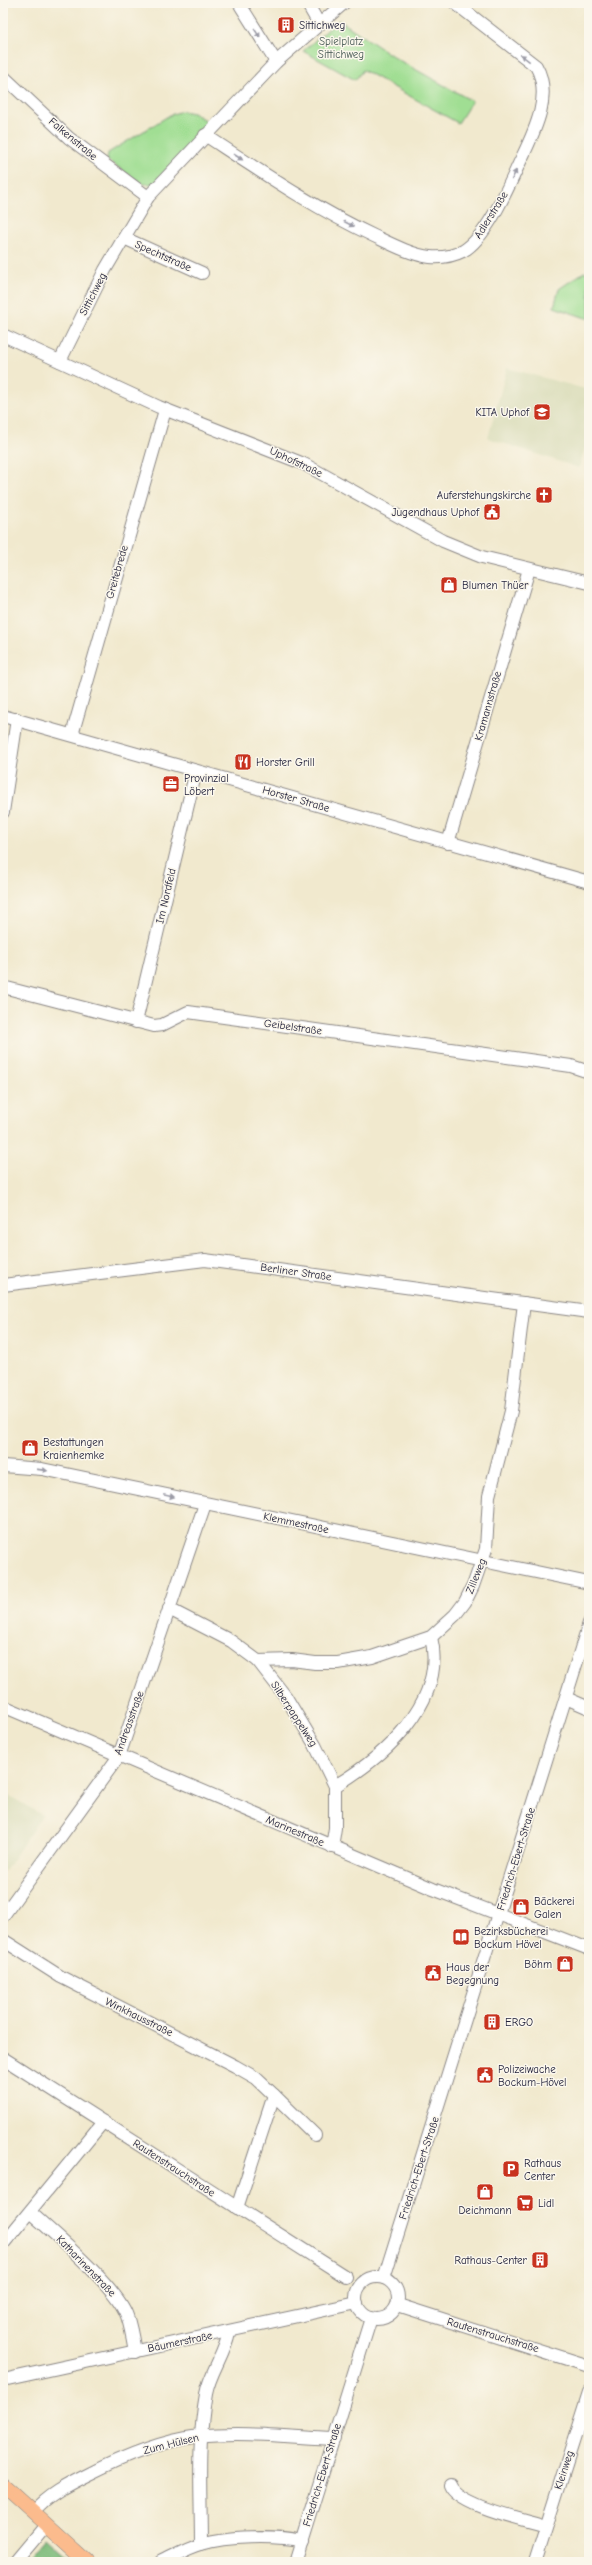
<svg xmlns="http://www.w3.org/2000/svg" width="592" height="2565" font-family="'Comic Neue',sans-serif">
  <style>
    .built { fill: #dcdebc }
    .green { fill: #a0de93; stroke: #618067 }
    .forest { fill: #80bd7d; stroke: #51705c }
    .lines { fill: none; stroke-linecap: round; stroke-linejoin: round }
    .minor-casing { stroke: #8a8684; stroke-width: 14 }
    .major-casing { stroke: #8a8684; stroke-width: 16 }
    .minor { stroke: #fff; stroke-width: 12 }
    .major { stroke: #fbbb8d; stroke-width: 15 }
    .oneway { fill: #9c9ca7 }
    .labels { text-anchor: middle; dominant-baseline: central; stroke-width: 3; stroke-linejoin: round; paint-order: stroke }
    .poi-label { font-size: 11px; fill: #22223b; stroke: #fbf7ec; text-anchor: start }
    .park-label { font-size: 11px; fill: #485a55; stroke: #fbf7ec }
    .street-label { font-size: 11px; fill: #22223b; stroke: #fbf7ec }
  </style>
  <rect width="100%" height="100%" fill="#fbf7ec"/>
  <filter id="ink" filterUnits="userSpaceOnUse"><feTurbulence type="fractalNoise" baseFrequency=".025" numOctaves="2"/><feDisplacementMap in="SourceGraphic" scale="8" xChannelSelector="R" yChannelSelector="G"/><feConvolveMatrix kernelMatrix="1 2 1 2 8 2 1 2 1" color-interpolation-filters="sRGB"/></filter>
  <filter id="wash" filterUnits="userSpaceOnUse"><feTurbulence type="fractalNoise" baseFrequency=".012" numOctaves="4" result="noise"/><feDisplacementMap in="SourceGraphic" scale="16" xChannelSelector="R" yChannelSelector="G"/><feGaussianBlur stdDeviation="0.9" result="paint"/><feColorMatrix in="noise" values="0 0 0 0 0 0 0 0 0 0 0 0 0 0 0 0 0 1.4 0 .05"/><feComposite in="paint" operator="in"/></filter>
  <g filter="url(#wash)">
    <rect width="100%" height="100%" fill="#f1e9ce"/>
    <g class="built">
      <path d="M 507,368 L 589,390 L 589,434 L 579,468 L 488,438 Z"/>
      <path d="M 3,1792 L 42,1815 L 5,1871 L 3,1870 Z"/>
    </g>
    <g class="green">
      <path d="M 339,20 L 397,59 L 472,101 L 458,123 L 363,70 L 355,80 L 303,51 Z"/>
      <path d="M 182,111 L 193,113 L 205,120 L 206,128 L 153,184 L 143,184 L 107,160 L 108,153 L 170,115 Z"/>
      <path d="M 584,272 L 589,274 L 589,319 L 554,307 L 559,289 Z"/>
    </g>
    <path class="forest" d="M 45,2538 L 71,2562 L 24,2562 Z"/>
  </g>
  <g filter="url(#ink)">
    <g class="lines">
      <g class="minor-casing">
        <g id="minor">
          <path d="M 239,3 L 276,62"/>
          <path d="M 307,3 L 319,24"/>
          <path d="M 3,76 L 69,138 L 148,197"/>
          <path d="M 205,135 C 260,171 314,208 374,236 C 391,244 412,255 430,257 C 441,258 453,256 463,251 C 486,238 507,190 518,166 C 532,136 554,97 536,66 L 455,3"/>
          <path d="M 124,238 L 202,273"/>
          <path d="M 3,335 L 159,407 L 304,464 L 443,541 L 482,557 L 589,583"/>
          <path d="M 60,361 L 105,270 L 148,197 L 276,62 L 344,3"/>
          <path d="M 3,716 L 589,882"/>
          <path d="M 72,735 L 165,410"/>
          <path d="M 3,812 L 17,719"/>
          <path d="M 448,843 L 529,569"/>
          <path d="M 3,987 L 154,1026 L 162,1025 L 188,1012 L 571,1066 L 589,1072"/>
          <path d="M 136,1022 L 196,771"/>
          <path d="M 3,1285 L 205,1260 L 589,1312"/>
          <path d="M 3,1466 L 42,1469 L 589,1583"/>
          <path d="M 169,1609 L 231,1641 L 258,1661 L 286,1697 L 315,1745 L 335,1786 L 335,1828 L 332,1847"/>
          <path d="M 258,1661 L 292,1660 L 315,1663 L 338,1663 L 372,1657 L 431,1637 L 455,1615 L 465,1602 L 473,1586 L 486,1549 L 489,1496 L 511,1411 L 524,1303"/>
          <path d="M 566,1698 L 589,1708"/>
          <path d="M 3,1706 L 433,1889 L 589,1949"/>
          <path d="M 335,1786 C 385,1756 447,1702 431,1637"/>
          <path d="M 3,1916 L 119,1756 L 205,1504"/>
          <path d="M 3,1940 L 61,1977 L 235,2066 L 256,2078 L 274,2095 L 237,2208"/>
          <path d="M 3,2058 L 346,2277"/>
          <path d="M 274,2095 L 315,2135"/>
          <path d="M 30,2212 C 54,2234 117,2287 127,2316 C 131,2327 133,2340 135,2352"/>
          <path d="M 3,2244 L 103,2122"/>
          <circle cx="377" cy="2298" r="21"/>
          <path d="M 384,2278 L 589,1623"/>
          <path d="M 398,2305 L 589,2366"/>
          <path d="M 3,2380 L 357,2303"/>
          <path d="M 451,2485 C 459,2506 524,2519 546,2526"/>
          <path d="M 33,2512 C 47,2495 67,2485 87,2475 C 122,2457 160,2441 199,2436 C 243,2431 290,2437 334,2439"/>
          <path d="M 201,2544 C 201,2495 197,2443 206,2394 C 210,2372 225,2354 229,2332"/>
          <path d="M 15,2562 L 46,2525"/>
          <path d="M 161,2562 C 174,2556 187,2548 201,2544 C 226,2536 276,2535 302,2541"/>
          <path d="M 295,2562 L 371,2318"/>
          <path d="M 535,2562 L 589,2392"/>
        </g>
      </g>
      <g class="major-casing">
        <path id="major" d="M 3,2485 L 88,2562"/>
      </g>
      <use href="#minor" class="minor"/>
      <use href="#major" class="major"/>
    </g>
    <defs><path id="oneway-solid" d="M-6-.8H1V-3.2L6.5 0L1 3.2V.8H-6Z"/></defs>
    <g class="oneway">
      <use href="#oneway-solid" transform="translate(257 33) rotate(57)"/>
      <use href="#oneway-solid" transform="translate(525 58) rotate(-142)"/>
      <use href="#oneway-solid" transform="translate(238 157) rotate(33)"/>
      <use href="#oneway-solid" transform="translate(514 175) rotate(-65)"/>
      <use href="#oneway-solid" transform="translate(349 224) rotate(27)"/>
      <use href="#oneway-solid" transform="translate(42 1470) rotate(8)"/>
      <use href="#oneway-solid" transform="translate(169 1496) rotate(12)"/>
    </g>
  </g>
  <defs>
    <g id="building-square" transform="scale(0.9)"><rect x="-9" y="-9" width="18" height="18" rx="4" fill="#c8321e" stroke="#fbf7ec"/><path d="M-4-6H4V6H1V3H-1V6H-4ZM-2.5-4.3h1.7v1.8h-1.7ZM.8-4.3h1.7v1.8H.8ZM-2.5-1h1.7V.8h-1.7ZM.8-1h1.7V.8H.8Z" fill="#fff"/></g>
    <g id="school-square" transform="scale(0.9)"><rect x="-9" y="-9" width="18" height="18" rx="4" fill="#c8321e" stroke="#fbf7ec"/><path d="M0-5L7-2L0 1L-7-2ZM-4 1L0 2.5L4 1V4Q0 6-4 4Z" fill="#fff"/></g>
    <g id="church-square" transform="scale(0.9)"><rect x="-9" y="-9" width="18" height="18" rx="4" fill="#c8321e" stroke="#fbf7ec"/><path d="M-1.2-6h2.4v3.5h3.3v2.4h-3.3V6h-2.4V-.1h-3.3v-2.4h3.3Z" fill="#fff"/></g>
    <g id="civic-square" transform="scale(0.9)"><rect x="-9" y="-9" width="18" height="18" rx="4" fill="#c8321e" stroke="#fbf7ec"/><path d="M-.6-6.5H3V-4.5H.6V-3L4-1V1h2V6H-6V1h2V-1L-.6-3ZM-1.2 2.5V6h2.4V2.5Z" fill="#fff"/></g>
    <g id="shop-square" transform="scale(0.9)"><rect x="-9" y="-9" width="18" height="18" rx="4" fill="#c8321e" stroke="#fbf7ec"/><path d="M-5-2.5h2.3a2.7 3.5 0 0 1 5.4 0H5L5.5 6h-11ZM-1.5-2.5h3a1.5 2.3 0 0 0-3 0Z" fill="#fff"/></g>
    <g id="restaurant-square" transform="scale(0.9)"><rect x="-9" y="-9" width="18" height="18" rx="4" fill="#c8321e" stroke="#fbf7ec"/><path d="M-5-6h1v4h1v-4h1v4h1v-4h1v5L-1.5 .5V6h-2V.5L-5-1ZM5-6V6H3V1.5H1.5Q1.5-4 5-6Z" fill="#fff"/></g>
    <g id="office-square" transform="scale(0.9)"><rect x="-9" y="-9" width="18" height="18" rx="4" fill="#c8321e" stroke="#fbf7ec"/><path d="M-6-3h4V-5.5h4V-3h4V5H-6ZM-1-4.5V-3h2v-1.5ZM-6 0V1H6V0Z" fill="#fff"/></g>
    <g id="library-square" transform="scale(0.9)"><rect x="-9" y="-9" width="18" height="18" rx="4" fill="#c8321e" stroke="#fbf7ec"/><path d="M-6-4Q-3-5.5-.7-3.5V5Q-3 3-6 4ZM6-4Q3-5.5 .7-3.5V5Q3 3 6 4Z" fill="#fff"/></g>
    <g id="parking-square" transform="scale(0.9)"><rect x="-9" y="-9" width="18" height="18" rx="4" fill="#c8321e" stroke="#fbf7ec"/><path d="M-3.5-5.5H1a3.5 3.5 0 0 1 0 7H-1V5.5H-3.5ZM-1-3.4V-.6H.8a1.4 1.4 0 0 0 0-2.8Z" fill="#fff"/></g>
    <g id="supermarket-square" transform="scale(0.9)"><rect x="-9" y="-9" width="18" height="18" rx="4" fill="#c8321e" stroke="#fbf7ec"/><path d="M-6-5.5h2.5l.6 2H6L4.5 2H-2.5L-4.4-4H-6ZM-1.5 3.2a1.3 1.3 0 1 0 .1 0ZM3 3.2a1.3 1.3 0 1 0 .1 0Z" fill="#fff"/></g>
  </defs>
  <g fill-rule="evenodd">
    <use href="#building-square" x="286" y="25"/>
    <use href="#school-square" x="542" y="412"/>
    <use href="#church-square" x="544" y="495"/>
    <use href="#civic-square" x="492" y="512"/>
    <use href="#shop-square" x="449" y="585"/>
    <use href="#restaurant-square" x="243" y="762"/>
    <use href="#office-square" x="171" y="784"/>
    <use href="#shop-square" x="30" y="1448"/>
    <use href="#shop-square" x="521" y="1907"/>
    <use href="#library-square" x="461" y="1937"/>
    <use href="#shop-square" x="565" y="1964"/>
    <use href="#civic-square" x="433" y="1973"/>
    <use href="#building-square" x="492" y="2022"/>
    <use href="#civic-square" x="485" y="2075"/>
    <use href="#parking-square" x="511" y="2169"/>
    <use href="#shop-square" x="485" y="2192"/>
    <use href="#supermarket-square" x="525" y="2203"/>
    <use href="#building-square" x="540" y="2260"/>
  </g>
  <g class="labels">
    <g class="poi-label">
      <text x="299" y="25">Sittichweg</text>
      <text x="529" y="412" text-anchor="end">KITA Uphof</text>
      <text x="531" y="495" text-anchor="end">Auferstehungskirche</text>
      <text x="479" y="512" text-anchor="end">Jugendhaus Uphof</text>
      <text x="462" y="585">Blumen Thüer</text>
      <text x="256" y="762">Horster Grill</text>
      <text x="184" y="778">Provinzial<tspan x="184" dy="13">Löbert</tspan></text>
      <text x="43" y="1442">Bestattungen<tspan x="43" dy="13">Kraienhemke</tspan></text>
      <text x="534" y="1901">Bäckerei<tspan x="534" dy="13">Galen</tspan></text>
      <text x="474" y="1931">Bezirksbücherei<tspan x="474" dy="13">Bockum Hövel</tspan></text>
      <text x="552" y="1964" text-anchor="end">Böhm</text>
      <text x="446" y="1967">Haus der<tspan x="446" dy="13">Begegnung</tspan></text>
      <text x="505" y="2022">ERGO</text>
      <text x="498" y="2069">Polizeiwache<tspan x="498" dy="13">Bockum-Hövel</tspan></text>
      <text x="524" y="2163">Rathaus<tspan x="524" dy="13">Center</tspan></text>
      <text x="538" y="2203">Lidl</text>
      <text x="485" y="2210" text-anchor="middle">Deichmann</text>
      <text x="527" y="2260" text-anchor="end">Rathaus-Center</text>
    </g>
    <g class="park-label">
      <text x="341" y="41">Spielplatz<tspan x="341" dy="13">Sittichweg</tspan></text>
    </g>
    <g class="street-label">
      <text transform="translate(73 139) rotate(40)">Falkenstraße</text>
      <text transform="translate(491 215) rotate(-58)">Adlerstraße</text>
      <text transform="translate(163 256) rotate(24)">Spechtstraße</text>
      <text transform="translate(93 294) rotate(-63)">Sittichweg</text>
      <text transform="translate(296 462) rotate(25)">Uphofstraße</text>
      <text transform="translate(117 572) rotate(-74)">Greitebrede</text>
      <text transform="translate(488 706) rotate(-74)">Kramannstraße</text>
      <text transform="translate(296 799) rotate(16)">Horster Straße</text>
      <text transform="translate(166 896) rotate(-77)">Im Nordfeld</text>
      <text transform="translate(293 1027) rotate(8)">Geibelstraße</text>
      <text transform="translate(296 1272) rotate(8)">Berliner Straße</text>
      <text transform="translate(296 1523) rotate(12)">Klemmestraße</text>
      <text transform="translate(476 1576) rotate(-68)">Zilleweg</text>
      <text transform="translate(294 1714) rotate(57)">Silberpappelweg</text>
      <text transform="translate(129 1723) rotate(-70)">Andreasstraße</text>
      <text transform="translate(295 1831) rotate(23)">Marinestraße</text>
      <text transform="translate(516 1859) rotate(-73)">Friedrich-Ebert-Straße</text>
      <text transform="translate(139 2017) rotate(26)">Winkhausstraße</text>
      <text transform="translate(174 2168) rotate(33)">Rautenstrauchstraße</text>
      <text transform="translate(419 2168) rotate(-72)">Friedrich-Ebert-Straße</text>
      <text transform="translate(86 2266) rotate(46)">Katharinenstraße</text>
      <text transform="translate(493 2335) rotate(17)">Rautenstrauchstraße</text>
      <text transform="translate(180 2342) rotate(-12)">Bäumerstraße</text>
      <text transform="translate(171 2444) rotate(-14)">Zum Hülsen</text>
      <text transform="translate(564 2470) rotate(-72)">Kleinweg</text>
      <text transform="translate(322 2475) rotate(-73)">Friedrich-Ebert-Straße</text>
    </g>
  </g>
  <rect width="592" height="2565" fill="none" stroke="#fbf7ec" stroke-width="16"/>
</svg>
